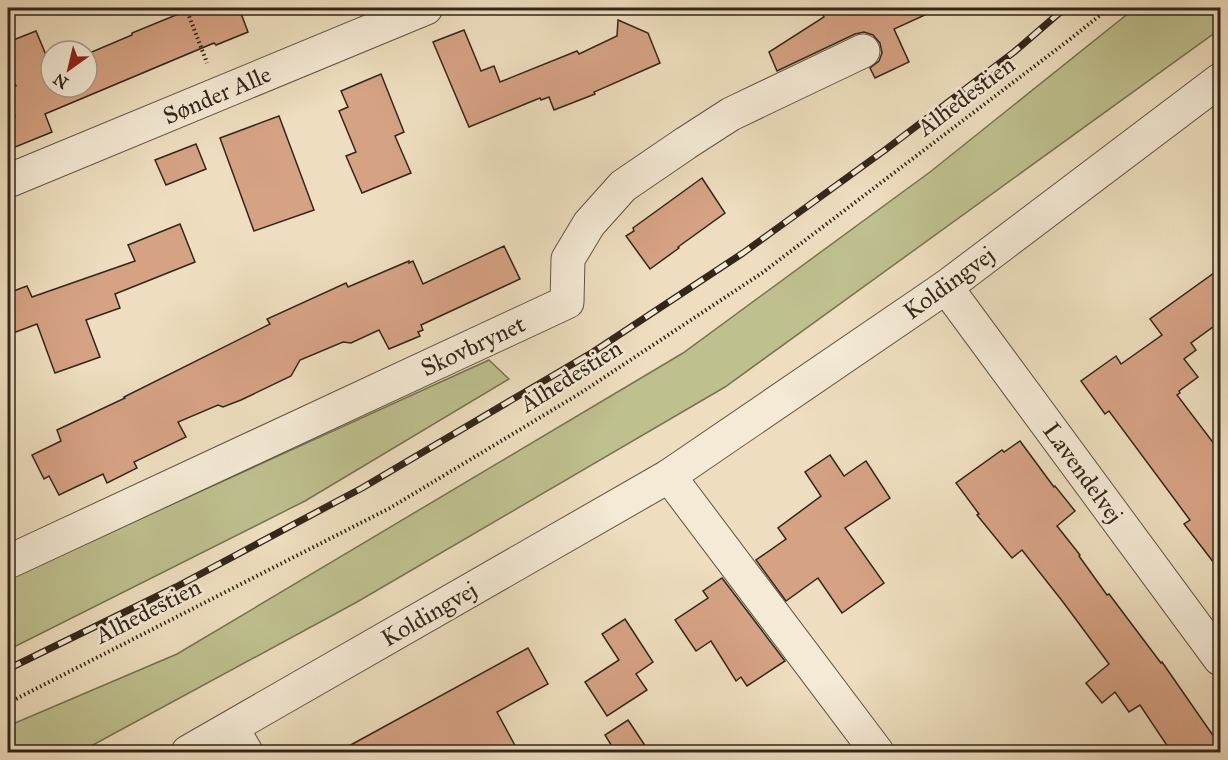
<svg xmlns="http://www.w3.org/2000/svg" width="1228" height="760" font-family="'IM FELL Great Primer',serif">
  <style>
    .green { fill: #bec08e; stroke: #787354; stroke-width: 1.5 }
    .building { fill: #d6a284; stroke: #32261b; stroke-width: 1.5 }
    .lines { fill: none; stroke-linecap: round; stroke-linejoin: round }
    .minor-casing { stroke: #615444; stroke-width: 35 }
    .tertiary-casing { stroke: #615444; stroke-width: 35 }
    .path { stroke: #32261b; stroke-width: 4; stroke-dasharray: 1.5 3; stroke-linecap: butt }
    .minor { stroke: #f4ead5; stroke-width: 33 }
    .tertiary { stroke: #f4ead5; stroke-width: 33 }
    .rail-casing { stroke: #32261b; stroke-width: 7 }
    .rail { stroke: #f4ead5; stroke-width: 4.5; stroke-dasharray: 14; stroke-linecap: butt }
    .labels { text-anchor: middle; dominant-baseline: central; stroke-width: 5; stroke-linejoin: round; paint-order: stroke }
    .street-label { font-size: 24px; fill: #32261b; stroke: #f4ead5 }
  </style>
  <rect width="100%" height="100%" fill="#eedebf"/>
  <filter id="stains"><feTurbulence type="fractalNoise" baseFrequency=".00333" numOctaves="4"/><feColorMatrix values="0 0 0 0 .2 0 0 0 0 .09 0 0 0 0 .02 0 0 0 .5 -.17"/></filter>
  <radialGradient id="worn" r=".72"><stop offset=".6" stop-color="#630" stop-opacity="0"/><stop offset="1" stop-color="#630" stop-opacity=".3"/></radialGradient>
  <g class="green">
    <path d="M 1135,8 L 1220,8 L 1220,29 L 725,387 L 357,602 L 80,752 L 8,752 L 8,726 L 177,654 L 683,353 L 930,172 Z"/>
    <path d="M 489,360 L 509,379 L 305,501 L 8,650 L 8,579 Z"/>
  </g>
  <g class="building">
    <path d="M 193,8 L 239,8 L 248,32 L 216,45 L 214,43 L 45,114 L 52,132 L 8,150 L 8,120 L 15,116 L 8,98 L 8,89 L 16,86 L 8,66 L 8,42 L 36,31 L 51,67 L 51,87 L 87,87 L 87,54 L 132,35 L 132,33 Z"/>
    <path d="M 820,8 L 940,8 L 894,29 L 909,62 L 875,78 L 870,68 L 879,61 L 882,53 L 880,43 L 873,35 L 864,32 L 855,34 L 777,71 L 769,52 L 824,17 Z"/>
    <path d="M 618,20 L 648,33 L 660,63 L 594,92 L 595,94 L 554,110 L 549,97 L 541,100 L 540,98 L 469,127 L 433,42 L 464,30 L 481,71 L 494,66 L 500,82 L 577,51 L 579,54 L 617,36 Z"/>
    <path d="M 381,74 L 404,132 L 395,136 L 411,173 L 362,193 L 346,156 L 356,152 L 339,111 L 348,107 L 341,91 Z"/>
    <path d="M 279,116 L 314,210 L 254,231 L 220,138 Z"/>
    <path d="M 196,144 L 206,169 L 166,185 L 155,160 Z"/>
    <path d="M 702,178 L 725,213 L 678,247 L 679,248 L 650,269 L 626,236 L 634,231 L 633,228 Z"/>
    <path d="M 180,224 L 195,262 L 115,294 L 120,308 L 86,320 L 100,357 L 55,373 L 37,324 L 8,335 L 8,293 L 27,286 L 32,297 L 135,261 L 128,245 Z"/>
    <path d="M 504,246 L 520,279 L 421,325 L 423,330 L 418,332 L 420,336 L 389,349 L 379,330 L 351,343 L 343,342 L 300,360 L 291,376 L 241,400 L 223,407 L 218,405 L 178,422 L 186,437 L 134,462 L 137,468 L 107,483 L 103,474 L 59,495 L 49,476 L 44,479 L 32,455 L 61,441 L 57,430 L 125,398 L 124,397 L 270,324 L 267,319 L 346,283 L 348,287 L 409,261 L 409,263 L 413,261 L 423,284 Z"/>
    <path d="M 1221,268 L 1221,321 L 1191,343 L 1196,350 L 1184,359 L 1198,377 L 1179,391 L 1180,393 L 1177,395 L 1221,453 L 1221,572 L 1184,524 L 1190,520 L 1109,411 L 1105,414 L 1081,381 L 1116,356 L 1121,364 L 1162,335 L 1150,319 Z"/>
    <path d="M 1020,441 L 1054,487 L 1055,486 L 1075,511 L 1057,526 L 1080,555 L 1079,556 L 1107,595 L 1109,594 L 1161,663 L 1162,662 L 1221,747 L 1221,753 L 1172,753 L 1140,705 L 1129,712 L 1115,692 L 1102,703 L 1086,683 L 1109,664 L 1063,602 L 1022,550 L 1012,558 L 977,515 L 979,514 L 956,483 L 1002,450 L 1004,452 Z"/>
    <path d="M 830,455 L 844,476 L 866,461 L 890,498 L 845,528 L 884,583 L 842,613 L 818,578 L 786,601 L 756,560 L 786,539 L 778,528 L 821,496 L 805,472 Z"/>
    <path d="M 722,578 L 785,661 L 747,686 L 741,677 L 736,681 L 711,641 L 696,651 L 675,620 L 708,598 L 703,591 Z"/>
    <path d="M 625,619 L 653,662 L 636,674 L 647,690 L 607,716 L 585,682 L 619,660 L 602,634 Z"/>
    <path d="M 528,648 L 548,684 L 497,712 L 519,753 L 336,753 Z"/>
    <path d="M 628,720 L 650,753 L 616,753 L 605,735 Z"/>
  </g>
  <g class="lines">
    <g class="minor-casing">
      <g id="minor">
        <path d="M 8,181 L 426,8"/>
        <path d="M 946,287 L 1220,659"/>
        <path d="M 669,476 L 877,752"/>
        <path d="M 8,562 L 567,302 L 568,259 L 589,224 L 623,186 L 686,143 L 731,114 L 863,51"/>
        <path d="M 232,728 L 246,752"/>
      </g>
    </g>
    <g class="tertiary-casing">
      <path id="tertiary" d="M 188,752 L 669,476 L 946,287 L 1220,80"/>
    </g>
    <g class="path">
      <path d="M 186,8 L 207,63"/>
      <path d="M 8,703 L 390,508 L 579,394 L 762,273 L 1069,40 L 1109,8"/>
    </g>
    <use href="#minor" class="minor"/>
    <use href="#tertiary" class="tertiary"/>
    <g class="rail-casing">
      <path id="rail" d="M 8,669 L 176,587 L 362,488 L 593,352 L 743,253 L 885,150 L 1014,52 L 1065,8"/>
    </g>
    <use href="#rail" class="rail"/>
  </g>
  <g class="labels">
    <g class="street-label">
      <text transform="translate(217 95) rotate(-23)">Sønder Alle</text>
      <text transform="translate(966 96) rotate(-37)">Alhedestien</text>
      <text transform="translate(949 283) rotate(-36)">Koldingvej</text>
      <text transform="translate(473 346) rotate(-25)">Skovbrynet</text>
      <text transform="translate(571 376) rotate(-32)">Alhedestien</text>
      <text transform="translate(1083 473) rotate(54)">Lavendelvej</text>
      <text transform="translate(148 611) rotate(-27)">Alhedestien</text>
      <text transform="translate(429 614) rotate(-30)">Koldingvej</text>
    </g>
  </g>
  <rect width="1228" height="760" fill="none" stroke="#eedebf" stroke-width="30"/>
  <rect x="9" y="9" width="1210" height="742" fill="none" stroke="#32261b" stroke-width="3"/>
  <rect x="15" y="15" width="1198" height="730" fill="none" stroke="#32261b" stroke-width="1.5"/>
  <g transform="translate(69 69) rotate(214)"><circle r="28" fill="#f4ead5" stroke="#a69c8b" stroke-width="1.5"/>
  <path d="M0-4.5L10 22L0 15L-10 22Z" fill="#8f2418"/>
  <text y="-9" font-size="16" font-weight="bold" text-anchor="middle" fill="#32261b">N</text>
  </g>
  <rect width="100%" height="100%" filter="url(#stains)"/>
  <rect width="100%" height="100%" fill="url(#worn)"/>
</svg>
